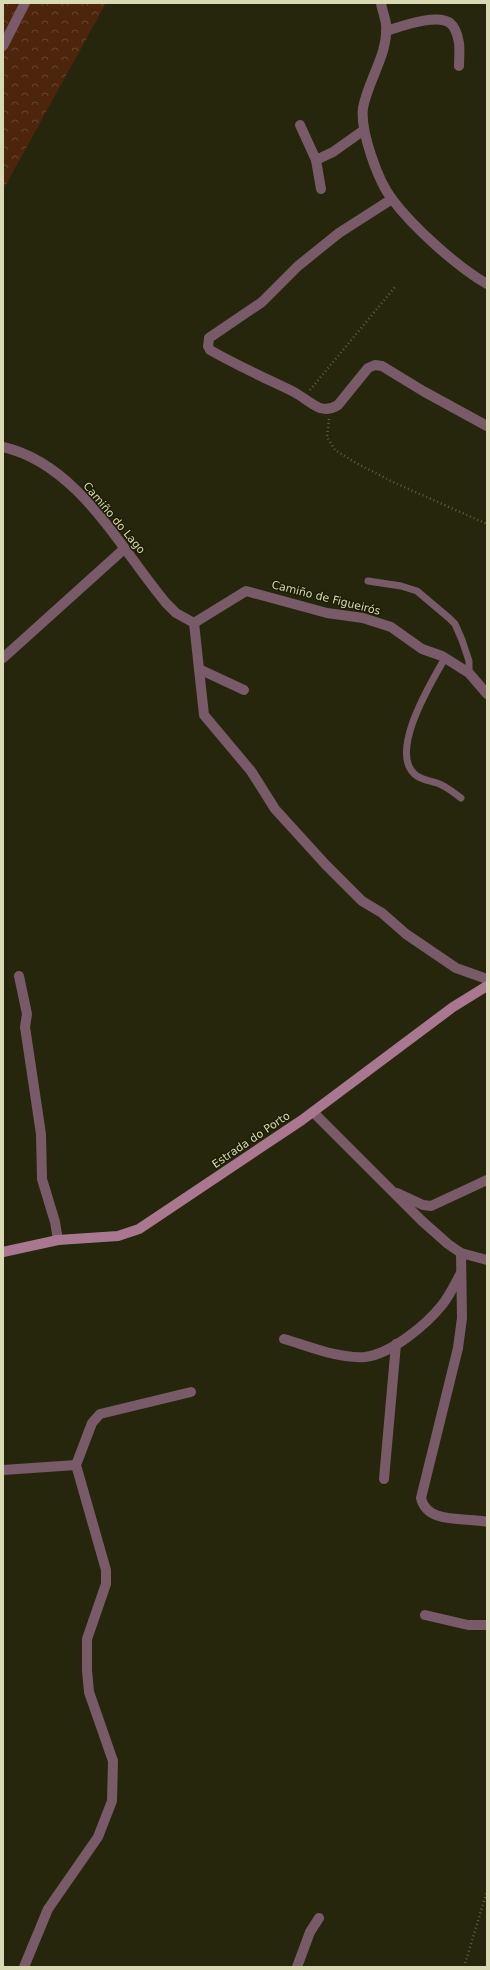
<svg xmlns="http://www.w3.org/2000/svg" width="490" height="1970" font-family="'DejaVu Sans',sans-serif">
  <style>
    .forest { fill: url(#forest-crowns) }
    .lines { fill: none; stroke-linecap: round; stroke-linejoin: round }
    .path { stroke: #5e5e41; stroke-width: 2.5; stroke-dasharray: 1 3; stroke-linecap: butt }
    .lane { stroke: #795a69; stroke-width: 7 }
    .street { stroke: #795a69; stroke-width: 10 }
    .secondary { stroke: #a97890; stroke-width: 10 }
    .labels { text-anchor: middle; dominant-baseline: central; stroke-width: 3; stroke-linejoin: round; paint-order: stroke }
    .street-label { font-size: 11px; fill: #d9d9b3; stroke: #1d1d04 }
  </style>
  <defs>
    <pattern id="forest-crowns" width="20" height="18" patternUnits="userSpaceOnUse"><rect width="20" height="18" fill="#4d250d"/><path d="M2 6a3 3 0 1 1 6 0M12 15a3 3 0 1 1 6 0" fill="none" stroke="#66442e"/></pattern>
  </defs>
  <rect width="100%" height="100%" fill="#26260d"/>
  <path class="forest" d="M 3,3 L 106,3 L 3,190 Z"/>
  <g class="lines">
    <g class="path">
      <path d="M 310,390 L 395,287"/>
      <path d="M 329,419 L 327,437 L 335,450 L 356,463 L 393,482 L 487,524"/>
      <path d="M 464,1967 L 487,1891"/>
    </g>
    <g class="lane">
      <path d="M 368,581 L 401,586 L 417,591 L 449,618 L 455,624 L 462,640 L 469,661 L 469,673"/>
      <path d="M 445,658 C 432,681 386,755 417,776 C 423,780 431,781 437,783 C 446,786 453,792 461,798"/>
    </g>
    <g class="street">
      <path d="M 381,3 C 382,10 385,17 386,24 C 389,53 368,80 363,108 C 360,131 378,181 392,199 C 413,227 456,266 487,284"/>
      <path d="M 386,31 C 400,27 437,13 450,23 C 455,27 458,37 459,43 C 460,50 459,58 459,66"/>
      <path d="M 3,46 L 25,3"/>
      <path d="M 300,125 L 316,160 L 321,189"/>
      <path d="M 316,160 L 333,152 L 364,130"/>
      <path d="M 392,199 L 339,233 L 298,266 L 262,302 L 209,338 L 208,346 L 210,350 C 238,366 265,378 294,392 C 303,397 311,404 320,408 C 327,410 332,409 338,405 L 368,368 L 375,365 L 382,366 L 423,391 L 487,426"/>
      <path d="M 3,447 C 78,464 120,548 166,603 L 176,613 L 194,623"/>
      <path d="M 194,623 L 204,715 L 251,771 L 275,809 L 325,864 L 362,901 L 382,913 L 406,934 L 456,968 L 487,979"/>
      <path d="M 194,623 L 246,591 L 327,613 L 363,618 L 391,627 L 422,649 L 442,656 L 469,673 L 487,694"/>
      <path d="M 3,658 L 124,549"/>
      <path d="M 199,669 L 244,690"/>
      <path d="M 19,976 L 27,1014 L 25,1027 L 41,1134 L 42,1179 L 55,1222 L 58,1240"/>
      <path d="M 313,1112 L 422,1221 L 448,1244 L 461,1253 L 487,1260"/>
      <path d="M 397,1193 L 423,1205 L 431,1206 L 487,1180"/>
      <path d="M 461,1253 L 462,1318 L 458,1348 L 421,1498 C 427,1525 466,1517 487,1522"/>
      <path d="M 284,1339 C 309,1346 338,1359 365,1357 C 391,1354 426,1325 442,1305 C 450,1295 455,1284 461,1273"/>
      <path d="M 3,1470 L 76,1465"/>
      <path d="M 384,1479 L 396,1344"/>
      <path d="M 425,1615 L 468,1625 L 487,1625"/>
      <path d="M 24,1967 L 48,1909 L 98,1837 L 112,1801 L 113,1761 L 89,1692 L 87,1670 L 87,1639 L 106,1584 L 106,1570 L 76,1465 L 92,1423 L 100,1414 L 191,1392"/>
      <path d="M 297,1967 L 310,1932 L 319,1918"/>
    </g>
    <path class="secondary" d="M 3,1252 L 58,1240 L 118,1236 L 139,1229 L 302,1120 L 453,1007 L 487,986"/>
  </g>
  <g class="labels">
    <g class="street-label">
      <text transform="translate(114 518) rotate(50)">Camiño do Lago</text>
      <text transform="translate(326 598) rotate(14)">Camiño de Figueirós</text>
      <text transform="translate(251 1140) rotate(-34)">Estrada do Porto</text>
    </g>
  </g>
  <rect width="490" height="1970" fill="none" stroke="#d9d9b3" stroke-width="8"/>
</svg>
